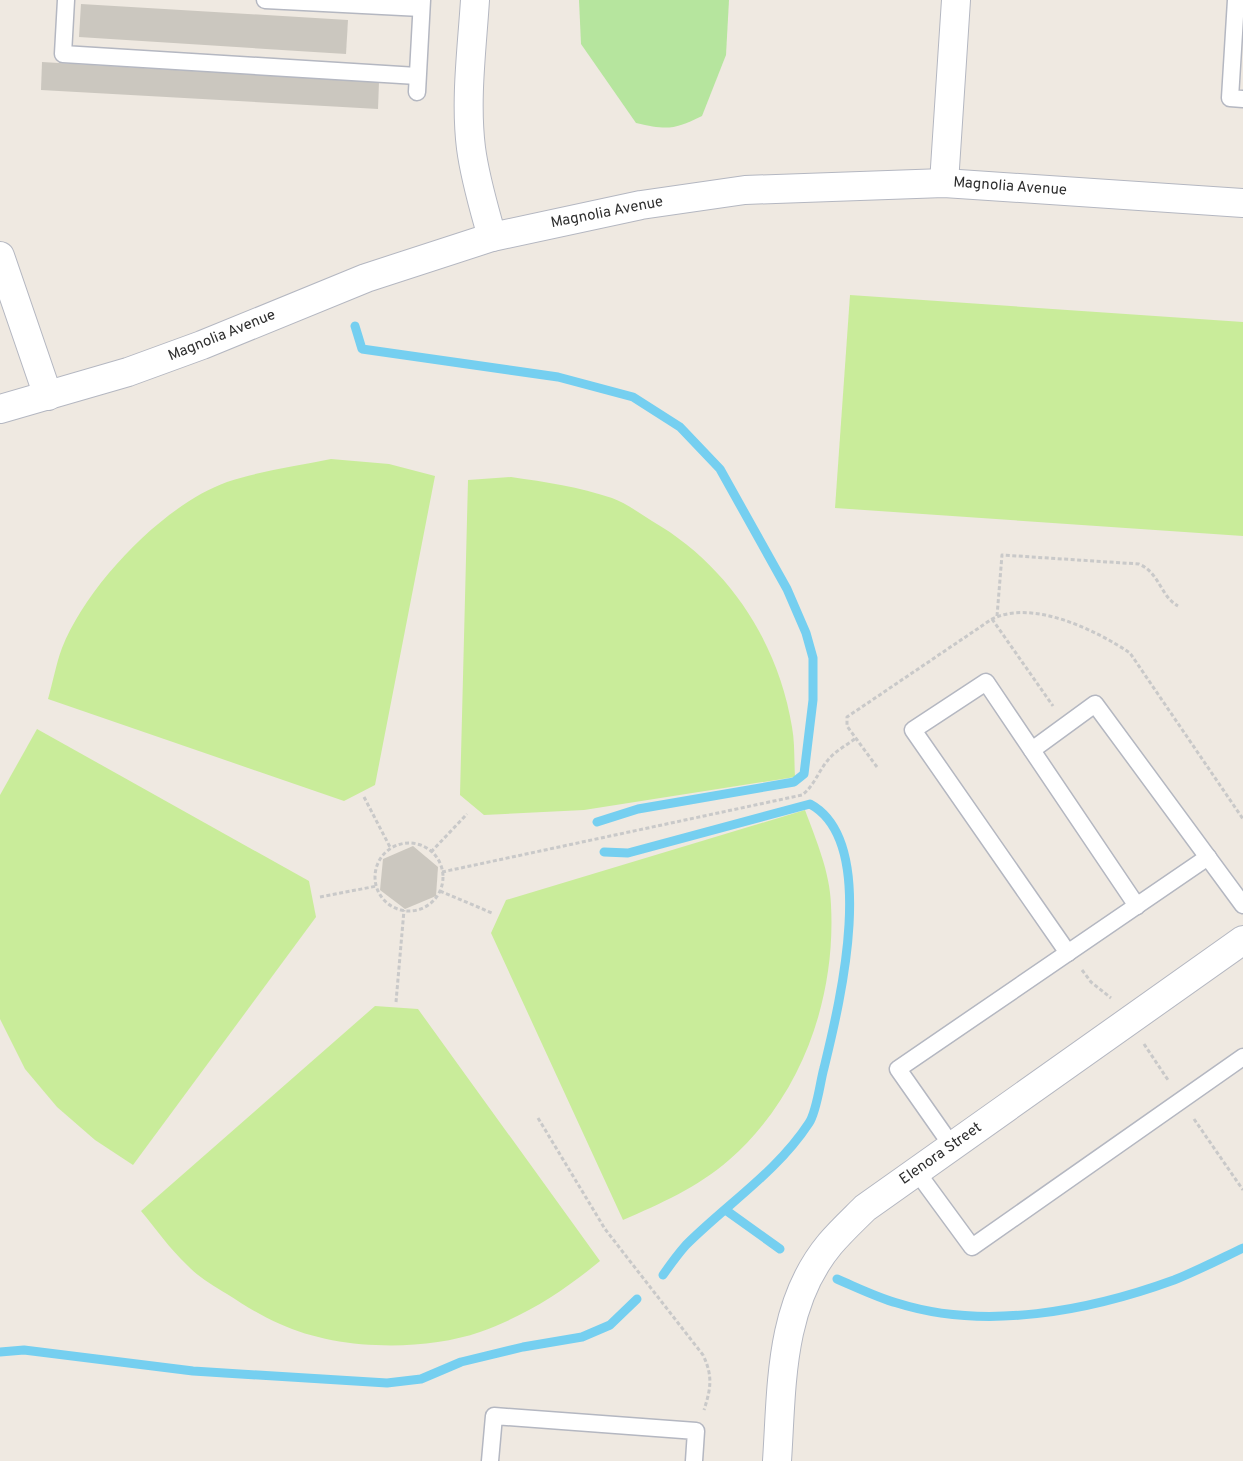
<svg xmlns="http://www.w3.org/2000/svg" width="1243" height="1461" font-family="Overpass,sans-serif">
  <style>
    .green { fill: #b6e59e }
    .pitch { fill: #c9ec9a }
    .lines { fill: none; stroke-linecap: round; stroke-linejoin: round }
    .stream { stroke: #75cff0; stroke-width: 9 }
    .building { fill: #cbc7bf }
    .service-casing { stroke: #b4b7c1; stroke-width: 19 }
    .minor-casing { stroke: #b4b7c1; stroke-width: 30 }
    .path { stroke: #c9c9c9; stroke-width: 3; stroke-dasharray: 4 2.5; stroke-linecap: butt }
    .service { stroke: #fff; stroke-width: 16 }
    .minor { stroke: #fff; stroke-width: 28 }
    .labels { text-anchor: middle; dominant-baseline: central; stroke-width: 5; stroke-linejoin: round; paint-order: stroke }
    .street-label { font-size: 15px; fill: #2e2e2e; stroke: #fff }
  </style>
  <rect width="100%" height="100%" fill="#efe9e1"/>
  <path class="green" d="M 579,0 L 729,0 L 726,55 L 702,116 C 674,130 667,130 636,123 L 581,44 Z"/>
  <g class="pitch">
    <path d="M 850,295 L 1243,322 L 1243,536 L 835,508 Z"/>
    <path d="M 331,459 L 389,464 L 435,476 L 375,785 L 344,801 L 48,699 C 53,682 56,664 62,648 C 87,585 163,505 227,482 C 260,471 297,466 331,459 Z"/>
    <path d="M 511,477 C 546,482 579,487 612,498 C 626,503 639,513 652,521 C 727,564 778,641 792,727 C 795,743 794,761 795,777 L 584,810 L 484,815 L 460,795 L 468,480 Z"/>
    <path d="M 37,729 L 309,881 L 316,917 L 133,1165 L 95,1140 L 57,1107 L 25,1069 L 0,1019 L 0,795 Z"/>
    <path d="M 805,810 C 816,840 830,872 831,905 C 836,1000 801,1097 729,1160 C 698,1187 660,1204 623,1220 L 491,933 L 506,900 Z"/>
    <path d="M 375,1006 L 418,1009 L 600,1261 C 564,1291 525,1316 480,1332 C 422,1352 336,1350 280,1324 C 261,1316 244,1305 227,1294 C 214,1286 198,1277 187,1265 C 170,1249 156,1229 141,1211 Z"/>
  </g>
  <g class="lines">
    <g class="stream">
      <path d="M 355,326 L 362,349 L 558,377 L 633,397 L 680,427 L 720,469 L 787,589 L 806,633 L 813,658 L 813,700 L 804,774 L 794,782 L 638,809 L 597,822"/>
      <path d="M 604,852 L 628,853 L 810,804 C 880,842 839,1006 824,1068 C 820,1082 817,1111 809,1123 C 777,1172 727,1204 686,1245 C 678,1254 670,1265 663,1275"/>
      <path d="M 727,1211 L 780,1249"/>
      <path d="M 837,1279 C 856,1287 876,1297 897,1303 C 985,1331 1089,1311 1174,1280 C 1197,1271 1220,1259 1243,1248"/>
      <path d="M 0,1352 L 24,1350 L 193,1371 L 387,1383 L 421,1379 L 461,1362 L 523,1347 L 582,1337 L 610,1325 L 637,1299"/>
    </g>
  </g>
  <g class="building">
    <path d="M 81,4 L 348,20 L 346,54 L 79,37 Z"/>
    <path d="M 42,62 L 379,82 L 378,109 L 41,90 Z"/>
    <path d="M 413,846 L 438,867 L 436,896 L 405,909 L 380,890 L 383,859 Z"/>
  </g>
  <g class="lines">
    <g class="service-casing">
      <g id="service">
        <path d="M 66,0 L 63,54 L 417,76"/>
        <path d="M 265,0 L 421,8"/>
        <path d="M 1236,0 L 1230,98 L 1243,99"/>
        <path d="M 417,92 L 422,0"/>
        <path d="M 1032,750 L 1095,704 L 1243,905"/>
        <path d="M 1068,953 L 913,730 L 986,682 L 1137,906"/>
        <path d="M 952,1146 L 898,1069 L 1208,857"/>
        <path d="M 917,1172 L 972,1247 L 1243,1057"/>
        <path d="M 490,1461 L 494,1416 L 696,1431 L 694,1461"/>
      </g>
    </g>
    <g class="minor-casing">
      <g id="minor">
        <path d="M 475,0 C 472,48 465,100 471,148 C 475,179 484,208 492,237"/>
        <path d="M 944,183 L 956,0"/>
        <path d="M 0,256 L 48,396"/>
        <path d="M 0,409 L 128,372 L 202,345 L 366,278 L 492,237 L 641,205 L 745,190 L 944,183 L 1243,203"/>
        <path d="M 777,1461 C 782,1386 779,1305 830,1244 C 841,1231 853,1220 865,1208 L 1243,940"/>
      </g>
    </g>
    <g class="path">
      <path d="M 997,616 L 1002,555 L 1139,564 C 1160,573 1160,596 1178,606"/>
      <path d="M 992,619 L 1053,706"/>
      <path d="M 877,767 L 847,726 L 847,717 L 992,619 C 1032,599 1096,630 1130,653 L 1243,819"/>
      <path d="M 364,797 L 391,849"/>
      <circle cx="409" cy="877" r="34"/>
      <path d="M 431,852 L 467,814"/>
      <path d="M 442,872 L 802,795 C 814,786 818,772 828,760 C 835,751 847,745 856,738"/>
      <path d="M 440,891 L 492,913"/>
      <path d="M 320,897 L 377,886"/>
      <path d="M 1082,970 L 1091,982 L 1111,998"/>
      <path d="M 396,1002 L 404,910"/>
      <path d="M 1144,1044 L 1168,1080"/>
      <path d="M 538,1118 L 605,1229 L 703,1355 C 713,1376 711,1388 704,1410"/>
      <path d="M 1194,1119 L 1243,1190"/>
    </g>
    <use href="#service" class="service"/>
    <use href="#minor" class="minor"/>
  </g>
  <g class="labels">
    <g class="street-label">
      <text transform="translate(1010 187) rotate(4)">Magnolia Avenue</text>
      <text transform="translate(607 213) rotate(-11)">Magnolia Avenue</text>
      <text transform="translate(222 336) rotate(-22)">Magnolia Avenue</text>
      <text transform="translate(941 1154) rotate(-35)">Elenora Street</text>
    </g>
  </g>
</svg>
